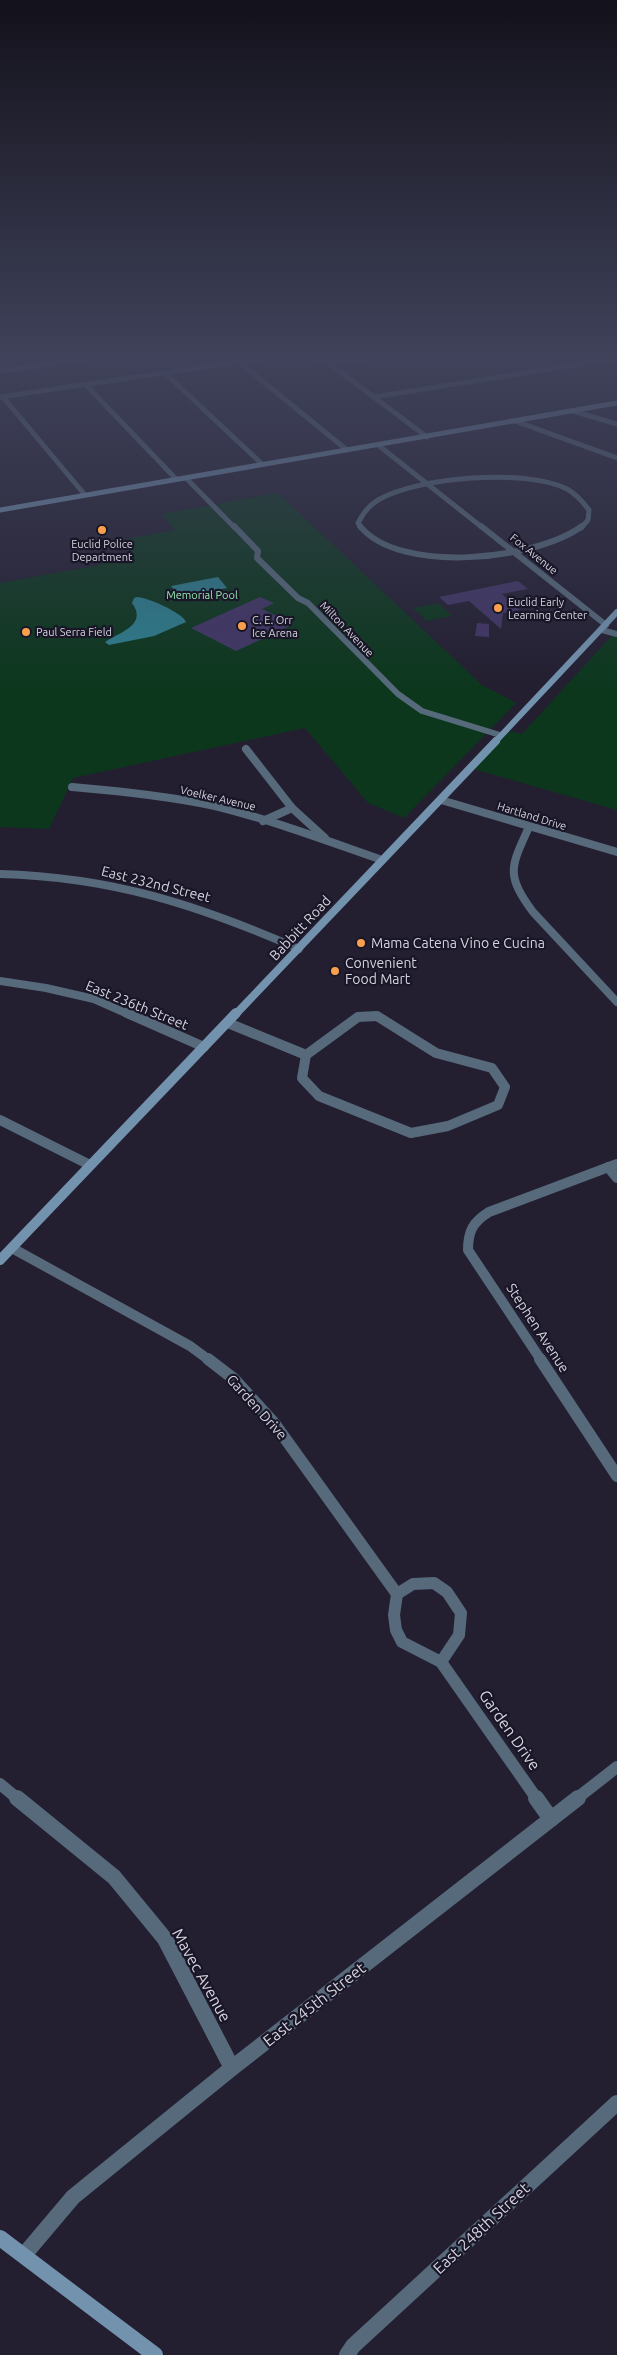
<svg xmlns="http://www.w3.org/2000/svg" width="617" height="2355" font-family="Ubuntu,sans-serif">
  <style>
    .green { fill: #0c371d }
    .water { fill: #2d7e8c }
    .building { fill: #413665 }
    .lines { fill: none; stroke-linecap: round; stroke-linejoin: round }
    .street-far5 { stroke: #566a7b; stroke-width: 5 }
    .street-far4 { stroke: #566a7b; stroke-width: 6 }
    .street-far3 { stroke: #566a7b; stroke-width: 8 }
    .street-far2 { stroke: #566a7b; stroke-width: 10 }
    .street-far1 { stroke: #566a7b; stroke-width: 12 }
    .street { stroke: #566a7b; stroke-width: 16 }
    .secondary-far4 { stroke: #7392ae; stroke-width: 5 }
    .secondary-far3 { stroke: #7392ae; stroke-width: 6 }
    .secondary-far2 { stroke: #7392ae; stroke-width: 8 }
    .secondary-far1 { stroke: #7392ae; stroke-width: 10 }
    .secondary { stroke: #7392ae; stroke-width: 16 }
    .poi-dot { fill: #fa9f4e; stroke: #191627; stroke-width: 2 }
    .labels { text-anchor: middle; dominant-baseline: central; stroke-width: 4.5; stroke-linejoin: round; paint-order: stroke }
    .far-poi-label { font-size: 11px; fill: #d5d3df; stroke: #191627; text-anchor: start }
    .far-street-label { font-size: 11px; fill: #d5d3df; stroke: #191627 }
    .far-park-label { font-size: 11px; fill: #98e7b0; stroke: #191627 }
    .street-label { font-size: 14px; fill: #d5d3df; stroke: #191627 }
    .poi-label { font-size: 14px; fill: #d5d3df; stroke: #191627; text-anchor: start }
    .near-street-label { font-size: 16px; fill: #d5d3df; stroke: #191627 }
  </style>
  <rect width="100%" height="100%" fill="#231f31"/>
  <g class="green">
    <path d="M 278,493 L 482,685 L 516,703 L 404,818 L 368,803 L 305,728 L 73,778 L 49,829 L 0,827 L 0,583 L 100,565 L 99,562 L 133,556 L 120,540 L 175,530 L 161,514 Z"/>
    <path d="M 438,603 L 452,616 L 427,621 L 413,608 Z"/>
    <path d="M 617,630 L 617,810 L 470,768 L 505,730 L 522,734 Z"/>
  </g>
  <g class="water">
    <path d="M 218,577 L 227,588 L 180,597 L 171,586 Z"/>
    <path d="M 137,597 C 147,597 183,613 186,622 L 154,636 L 109,645 L 105,642 C 120,632 148,625 132,603 L 134,598 Z"/>
  </g>
  <g class="building">
    <path d="M 518,581 L 528,589 L 502,594 L 520,610 L 503,613 L 501,629 L 469,601 L 448,605 L 439,597 Z"/>
    <path d="M 260,597 L 274,603 L 262,609 L 294,624 L 236,651 L 191,628 Z"/>
    <path d="M 477,623 L 489,624 L 489,637 L 475,636 Z"/>
  </g>
  <g class="lines">
    <g class="street-far5">
      <path d="M 312,358 L 340,361 L 373,358"/>
      <path d="M 322,358 L 427,437"/>
      <path d="M 239,362 L 347,450"/>
      <path d="M 0,371 L 92,358"/>
      <path d="M 165,373 L 262,464"/>
      <path d="M 85,384 L 176,479"/>
      <path d="M 0,397 L 265,358"/>
      <path d="M 3,397 L 85,495"/>
      <path d="M 374,397 L 617,358"/>
      <path d="M 573,411 L 617,424"/>
      <path d="M 515,421 L 617,458"/>
      <path d="M 378,445 L 483,528"/>
      <path d="M 186,478 L 235,528"/>
      <path d="M 361,528 L 358,523 C 363,514 368,506 378,500 C 417,477 526,468 567,489 C 576,494 583,502 589,510 L 588,520 L 581,528"/>
    </g>
    <g class="street-far4">
      <path d="M 234,526 L 258,551 L 257,558 L 298,598 L 308,603 L 398,694 L 422,711 L 500,735"/>
      <path d="M 360,526 C 399,575 537,560 582,526"/>
      <path d="M 481,526 L 606,625"/>
      <path d="M 602,630 L 617,634"/>
    </g>
    <g class="street-far3">
      <path d="M 246,749 L 292,808 L 325,838"/>
      <path d="M 72,787 C 120,791 168,796 215,806 C 272,820 327,841 382,860"/>
      <path d="M 441,800 L 617,852"/>
      <path d="M 263,821 L 292,808"/>
      <path d="M 529,827 C 511,867 505,874 533,912 L 617,1002"/>
      <path d="M 0,874 C 112,877 198,905 299,949"/>
      <path d="M 0,981 L 46,988 L 94,999 L 130,1015"/>
    </g>
    <g class="street-far2">
      <path d="M 127,1013 L 204,1047"/>
      <path d="M 377,1016 L 436,1053 L 492,1068 L 505,1087 L 498,1105 L 448,1126 L 411,1133 L 319,1096 L 302,1078 L 306,1055 L 358,1017 Z"/>
      <path d="M 228,1023 L 306,1055"/>
      <path d="M 0,1120 L 90,1165"/>
      <path d="M 608,1167 L 617,1178"/>
      <path d="M 12,1248 L 190,1346 L 209,1360"/>
      <path d="M 541,1360 L 468,1250 C 468,1231 473,1222 489,1212 L 617,1164"/>
    </g>
    <g class="street-far1">
      <path d="M 208,1359 L 234,1379 L 274,1423 L 397,1594 L 394,1615 L 396,1630 L 402,1642 L 441,1662 L 537,1799"/>
      <path d="M 540,1359 L 617,1476"/>
      <path d="M 397,1594 L 413,1584 L 434,1583 L 447,1592 L 461,1613 L 459,1635 L 441,1662"/>
      <path d="M 0,1784 L 18,1799"/>
      <path d="M 576,1799 L 617,1767"/>
    </g>
    <g class="street">
      <path d="M 17,1798 L 114,1877 L 165,1939 L 232,2068"/>
      <path d="M 536,1798 L 551,1819"/>
      <path d="M 24,2255 L 73,2197 L 232,2068 L 578,1798"/>
      <path d="M 347,2355 L 353,2346 L 617,2103"/>
    </g>
    <path class="secondary-far4" d="M 0,510 L 617,403"/>
    <path class="secondary-far3" d="M 495,742 L 617,612"/>
    <path class="secondary-far2" d="M 235,1015 L 496,741"/>
    <path class="secondary-far1" d="M 0,1260 L 236,1013"/>
    <path class="secondary" d="M 0,2238 L 155,2355"/>
  </g>
  <linearGradient id="sky" x2="0" y2="1"><stop stop-color="#13111b"/><stop offset="0.52" stop-color="#3f425a"/><stop offset="1" stop-color="#3f425a" stop-opacity="0"/></linearGradient>
  <rect width="617" height="688" fill="url(#sky)"/>
  <g class="poi-dot">
    <circle cx="102" cy="530" r="5"/>
    <circle cx="498" cy="608" r="5"/>
    <circle cx="242" cy="626" r="5"/>
    <circle cx="26" cy="632" r="5"/>
    <circle cx="361" cy="943" r="5"/>
    <circle cx="335" cy="971" r="5"/>
  </g>
  <g class="labels">
    <g class="far-poi-label">
      <text x="102" y="544" text-anchor="middle">Euclid Police<tspan x="102" dy="13">Department</tspan></text>
      <text x="508" y="602">Euclid Early<tspan x="508" dy="13">Learning Center</tspan></text>
      <text x="252" y="620">C. E. Orr<tspan x="252" dy="13">Ice Arena</tspan></text>
      <text x="36" y="632">Paul Serra Field</text>
    </g>
    <g class="far-street-label">
      <text transform="translate(534 554) rotate(39)">Fox Avenue</text>
      <text transform="translate(347 629) rotate(46)">Milton Avenue</text>
      <text transform="translate(218 798) rotate(13)">Voelker Avenue</text>
      <text transform="translate(532 816) rotate(17)">Hartland Drive</text>
    </g>
    <g class="far-park-label">
      <text x="202" y="595">Memorial Pool</text>
    </g>
    <g class="street-label">
      <text transform="translate(156 884) rotate(14)">East 232nd Street</text>
      <text transform="translate(300 928) rotate(-47)">Babbitt Road</text>
      <text transform="translate(137 1005) rotate(22)">East 236th Street</text>
      <text transform="translate(538 1328) rotate(57)">Stephen Avenue</text>
      <text transform="translate(257 1407) rotate(48)">Garden Drive</text>
    </g>
    <g class="poi-label">
      <text x="371" y="943">Mama Catena Vino e Cucina</text>
      <text x="345" y="963">Convenient<tspan x="345" dy="16">Food Mart</tspan></text>
    </g>
    <g class="near-street-label">
      <text transform="translate(510 1730) rotate(55)">Garden Drive</text>
      <text transform="translate(202 1975) rotate(61)">Mavec Avenue</text>
      <text transform="translate(314 2004) rotate(-38)">East 245th Street</text>
      <text transform="translate(481 2228) rotate(-43)">East 248th Street</text>
    </g>
  </g>
</svg>
